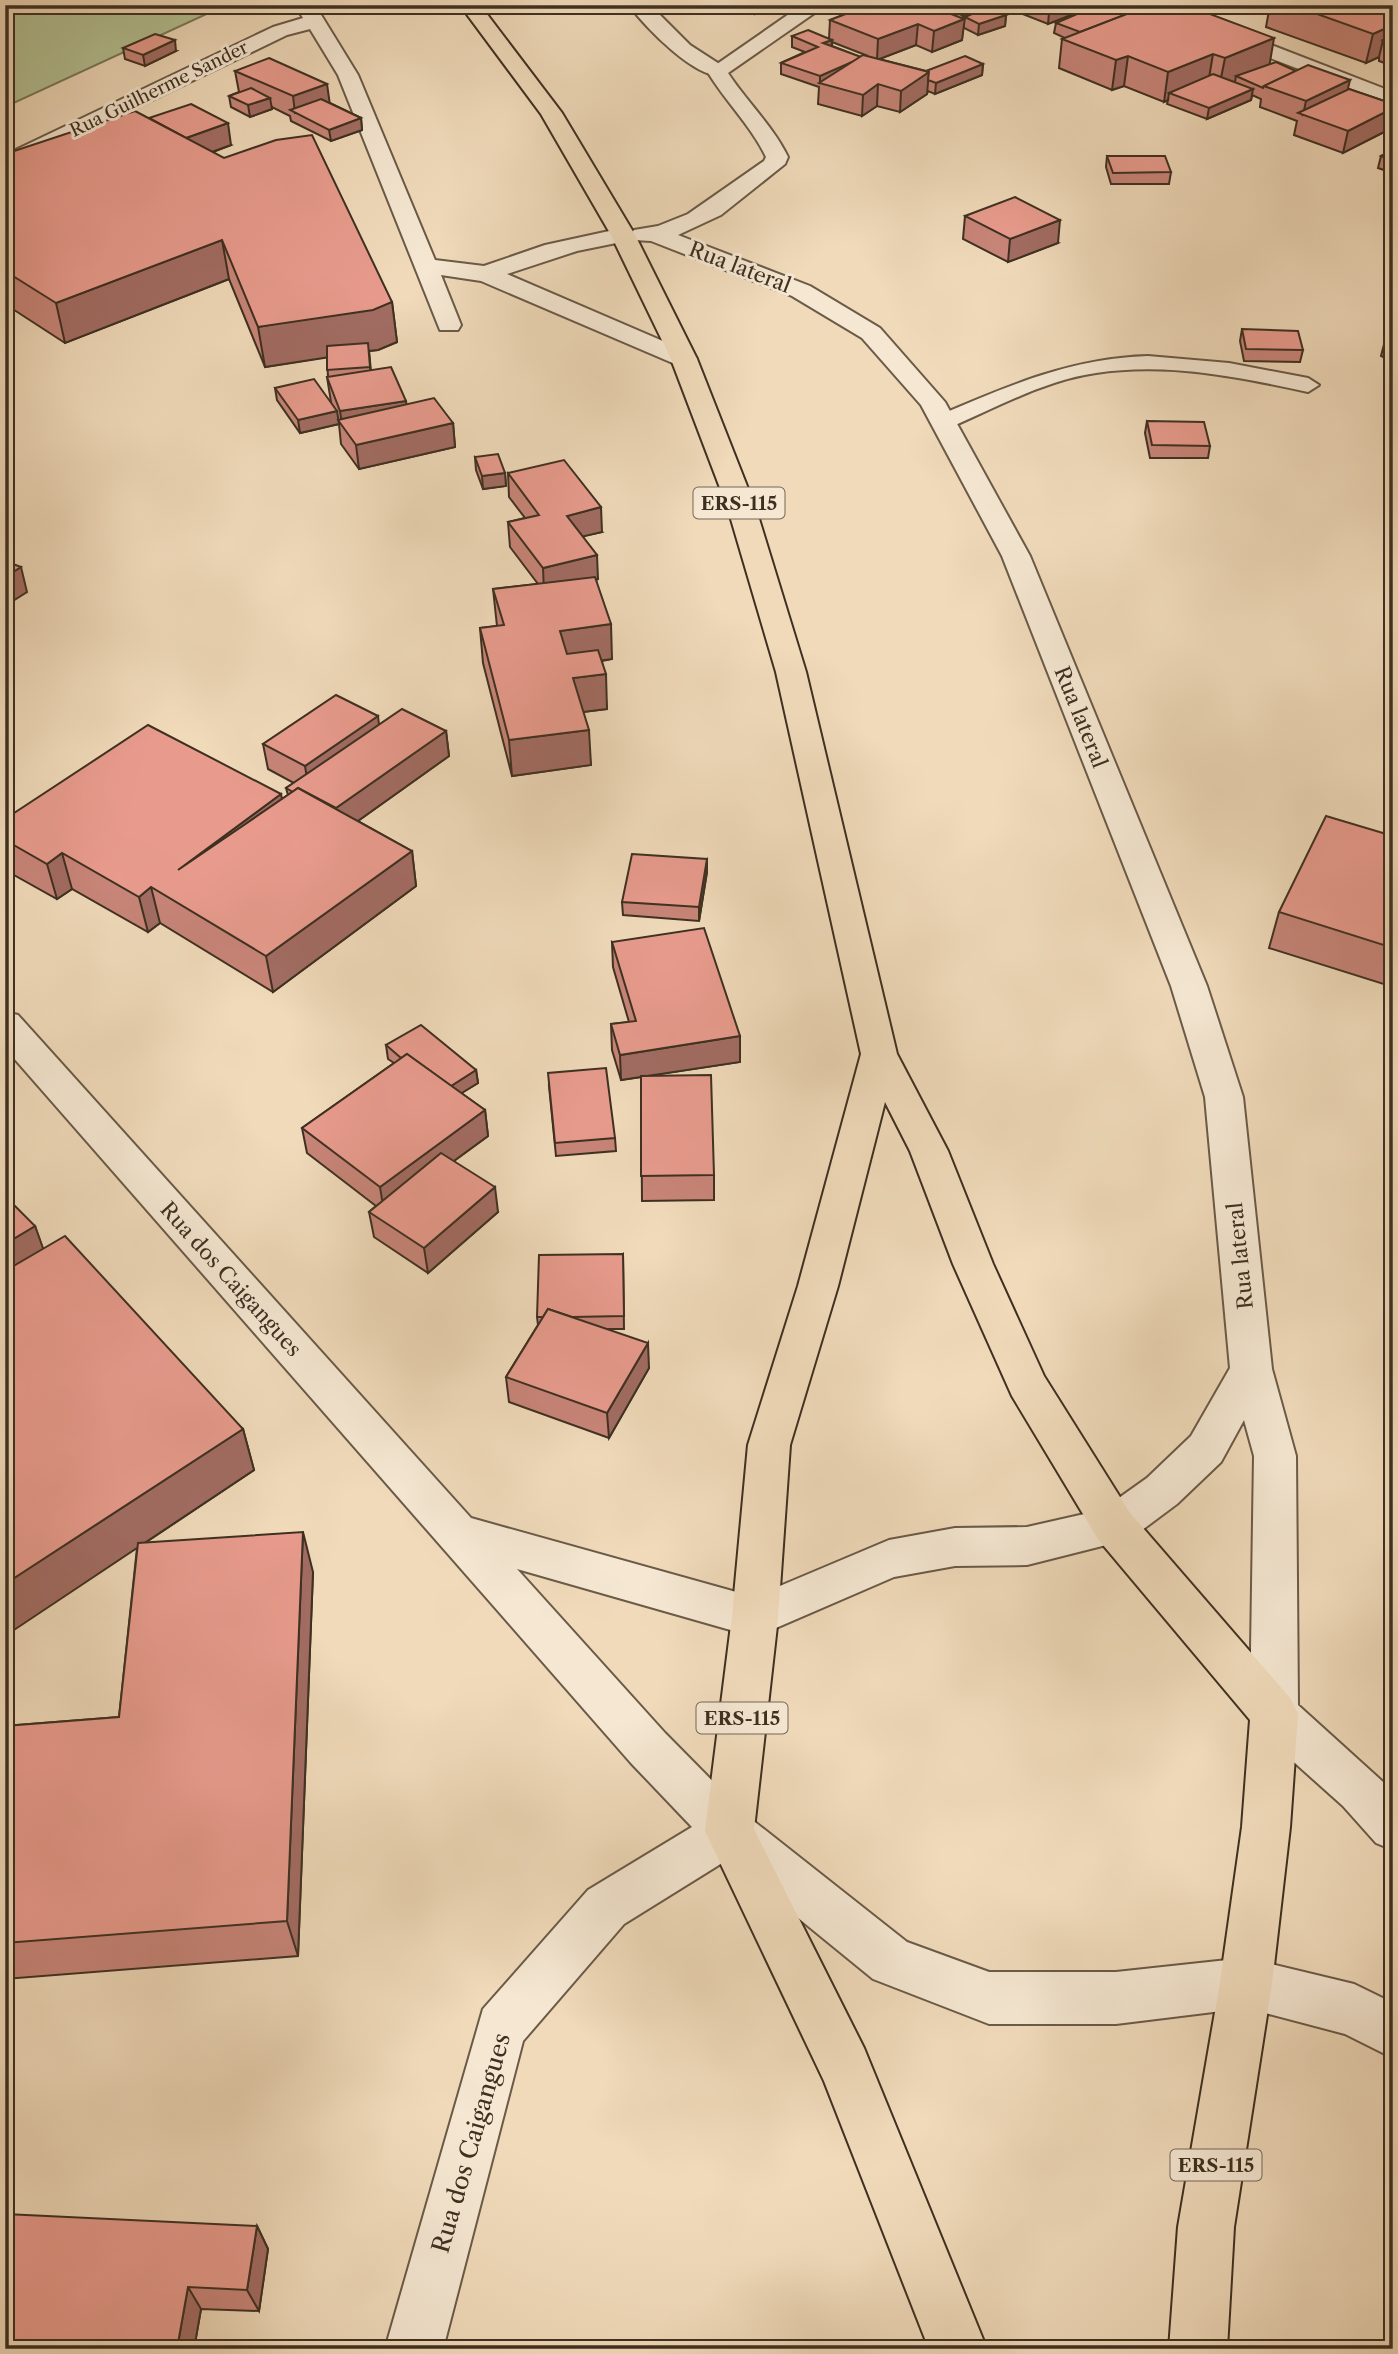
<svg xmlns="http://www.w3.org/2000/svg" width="1398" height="2354" font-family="'Libre Caslon Text',serif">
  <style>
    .green { fill: #b4c194; stroke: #79785a; stroke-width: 2 }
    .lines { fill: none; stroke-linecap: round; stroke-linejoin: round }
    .service-casing { stroke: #6a5a47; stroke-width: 4 }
    .minor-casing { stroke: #6a5a47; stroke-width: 4 }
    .tertiary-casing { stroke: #6a5a47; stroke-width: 4 }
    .primary-casing { stroke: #3e3021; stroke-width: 4 }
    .service { fill: #f5e7d2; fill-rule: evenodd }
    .minor { fill: #f5e7d2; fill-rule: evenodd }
    .tertiary { fill: #f5e7d2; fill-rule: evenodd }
    .primary { fill: #f0daba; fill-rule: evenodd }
    .wall { fill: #c88579; stroke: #3e3021; stroke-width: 2; fill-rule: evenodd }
    .shaded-wall { fill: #a26c63; stroke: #3e3021; stroke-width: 2 }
    .building { fill: #e89b8d; stroke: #3e3021; stroke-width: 2 }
    .labels { text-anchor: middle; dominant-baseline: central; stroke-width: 6; stroke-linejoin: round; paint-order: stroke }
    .far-street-label { font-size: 18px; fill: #3e3021; stroke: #f5e7d2 }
    .shield { fill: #f5e7d2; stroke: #756756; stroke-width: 2 }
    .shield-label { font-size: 19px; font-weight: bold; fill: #3e3021 }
    .street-label { font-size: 21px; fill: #3e3021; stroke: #f5e7d2 }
    .near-street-label { font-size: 24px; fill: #3e3021; stroke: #f5e7d2 }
  </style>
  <rect width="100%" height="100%" fill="#f0daba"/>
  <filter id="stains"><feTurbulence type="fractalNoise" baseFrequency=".00286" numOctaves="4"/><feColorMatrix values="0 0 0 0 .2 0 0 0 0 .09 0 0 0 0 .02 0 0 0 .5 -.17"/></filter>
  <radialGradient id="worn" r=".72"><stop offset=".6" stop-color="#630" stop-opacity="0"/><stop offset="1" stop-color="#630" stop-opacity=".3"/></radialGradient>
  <path class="green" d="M 5,5 L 188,5 L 211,12 L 5,107 Z"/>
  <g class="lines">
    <g class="service-casing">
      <path id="service" d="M 1148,356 L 1229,363 L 1308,378 L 1319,385 L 1308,392 C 1239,377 1167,362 1096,373 C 1046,380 997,407 951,427 L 943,429 L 932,422 L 935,417 C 1005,387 1071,358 1148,356 Z"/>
    </g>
    <g class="minor-casing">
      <g id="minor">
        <path d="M 295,5 L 315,5 L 358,75 L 435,260 L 484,266 L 545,245 L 623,228 L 631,230 L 635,235 L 631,240 L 577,251 L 507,274 L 693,354 L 697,359 L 693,364 L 675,364 L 481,281 L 441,275 L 461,325 L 458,330 L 440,330 L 338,75 L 310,29 L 287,35 L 5,171 L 5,155 L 273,27 L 303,18 Z"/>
        <path d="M 629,5 L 650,5 L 690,45 L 724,67 L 727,71 L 724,75 C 698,82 644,26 629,5 Z"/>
        <path d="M 1139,5 L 1168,5 L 1393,92 L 1393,105 L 1142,9 Z"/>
      </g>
    </g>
    <g class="tertiary-casing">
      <path id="tertiary" d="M 802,5 L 826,5 L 728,73 C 747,102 773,126 788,157 L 785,164 L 721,215 L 678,235 L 810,286 L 880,328 L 945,402 L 1030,556 L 1207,986 L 1243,1097 L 1272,1369 L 1296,1456 L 1298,1705 L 1393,1791 L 1393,1850 L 1376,1843 L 1343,1806 L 1257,1729 L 1250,1714 L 1254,1456 L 1244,1420 L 1221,1462 L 1177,1504 L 1130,1539 L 1027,1565 L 955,1566 L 894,1577 L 755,1637 L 517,1569 L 665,1733 L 746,1815 L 907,1942 L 989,1972 L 1116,1972 L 1246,1958 L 1354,1984 L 1393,2003 L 1393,2058 L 1345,2034 L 1246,2008 L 1116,2024 L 989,2024 L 873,1979 L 727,1860 L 624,1924 L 523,2041 L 443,2349 L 385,2349 L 483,2009 L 588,1890 L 692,1827 L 631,1763 L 5,1048 L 5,1012 L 18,1015 L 471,1518 L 754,1597 L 889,1540 L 955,1528 L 1027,1527 L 1102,1510 L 1147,1478 L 1191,1436 L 1230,1368 L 1205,1097 L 1171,986 L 1002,556 L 921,405 L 862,338 L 792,296 L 651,241 L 634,240 L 630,235 L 634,230 L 658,226 L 688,214 L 764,161 L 766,157 C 752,127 725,101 707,71 Z"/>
    </g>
    <g class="primary-casing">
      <path id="primary" d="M 460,5 L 480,5 L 562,113 L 635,235 L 697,359 L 756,509 L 806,672 L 897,1054 L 948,1151 L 993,1264 L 1044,1376 L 1130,1513 L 1291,1699 L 1298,1714 L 1290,1827 L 1272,1983 L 1234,2227 L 1227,2349 L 1169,2349 L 1178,2227 L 1220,1983 L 1242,1827 L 1250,1720 L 1098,1539 L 1012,1396 L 953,1264 L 910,1151 L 885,1102 L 838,1286 L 790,1445 L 778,1617 L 754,1829 L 864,2048 L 987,2349 L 929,2349 L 824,2081 L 705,1831 L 732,1617 L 748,1445 L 798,1286 L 861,1054 L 776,672 L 728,509 L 671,359 L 611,235 L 541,114 Z"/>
    </g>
    <use href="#service" class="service"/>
    <use href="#minor" class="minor"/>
    <use href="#tertiary" class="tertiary"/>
    <use href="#primary" class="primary"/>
  </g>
  <g class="wall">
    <path d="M 734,5 L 777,5 L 755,14 Z"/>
    <path d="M 869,5 L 985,5 L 1006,15 L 1005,26 L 978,35 L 964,28 L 964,26 L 963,26 L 962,40 L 932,52 L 916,45 L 879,59 L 926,71 L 983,64 L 982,75 L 935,94 L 928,91 L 927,94 L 900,112 L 877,106 L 862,116 L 818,104 L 819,87 L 781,74 L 781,63 L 805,52 L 792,47 L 792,36 L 829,39 L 830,20 ZM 832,42 L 868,56 L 860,57 L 832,46 Z"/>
    <path d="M 1016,5 L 1089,5 L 1089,8 L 1048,24 L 1015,11 Z"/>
    <path d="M 1270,5 L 1393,5 L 1393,66 L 1379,61 L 1379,57 L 1366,63 L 1266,27 Z"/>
    <path d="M 1056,23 L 1270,64 L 1296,71 L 1390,103 L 1393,102 L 1393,133 L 1386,131 L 1343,153 L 1294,135 L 1297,121 L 1260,107 L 1261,99 L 1252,95 L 1251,100 L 1207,119 L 1167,104 L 1168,100 L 1164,102 L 1124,86 L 1112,90 L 1059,68 L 1062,39 L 1065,38 L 1054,33 Z"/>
    <path d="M 123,48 L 176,51 L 145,66 L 125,59 Z"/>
    <path d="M 235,71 L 330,103 L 361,118 L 362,130 L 331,141 L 291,121 L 290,116 L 272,107 L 272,109 L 250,117 L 231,107 L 229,96 L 239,92 Z"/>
    <path d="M 149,118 L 231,145 L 213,152 L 392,302 L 397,342 L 378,350 L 369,351 L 371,371 L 407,405 L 453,423 L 455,447 L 359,469 L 341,444 L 339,424 L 300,433 L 277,400 L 275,388 L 331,402 L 327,377 L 328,377 L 327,357 L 265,367 L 229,279 L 65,343 L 5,304 L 5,154 Z"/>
    <path d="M 1393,140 L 1393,173 L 1378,168 L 1381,156 L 1389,152 Z"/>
    <path d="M 1107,156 L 1171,172 L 1169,184 L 1111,184 L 1106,167 Z"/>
    <path d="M 965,216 L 1058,243 L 1008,262 L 963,239 Z"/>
    <path d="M 1242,329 L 1303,350 L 1300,362 L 1244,361 L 1240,341 Z"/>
    <path d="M 1393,330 L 1393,362 L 1381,356 L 1387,333 Z"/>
    <path d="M 1147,421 L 1210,446 L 1208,458 L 1150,458 L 1145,433 Z"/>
    <path d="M 475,457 L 505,473 L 506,486 L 483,489 L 476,470 Z"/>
    <path d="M 508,473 L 602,532 L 583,536 L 598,579 L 596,580 L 612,659 L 602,661 L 607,709 L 583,712 L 591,765 L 512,776 L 483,663 L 480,628 L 497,626 L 493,589 L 538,584 L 510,547 L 508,522 L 525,518 L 509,497 Z"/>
    <path d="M 379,725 L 446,731 L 449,756 L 358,821 L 412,851 L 416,886 L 273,992 L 160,923 L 148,932 L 72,889 L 57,899 L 5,870 L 5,819 L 282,799 L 288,795 L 286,788 L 294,783 L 268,769 L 263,744 Z"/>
    <path d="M 1393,836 L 1393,987 L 1269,948 L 1279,912 Z"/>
    <path d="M 707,859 L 707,872 L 699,921 L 623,915 L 622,902 Z"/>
    <path d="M 612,942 L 740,1036 L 740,1062 L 646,1076 L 714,1175 L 714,1200 L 642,1201 L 641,1077 L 621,1080 L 612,1050 L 611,1024 L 629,1022 L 613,967 Z"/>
    <path d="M 386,1045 L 476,1070 L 478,1083 L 461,1093 L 485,1110 L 488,1136 L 454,1161 L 498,1212 L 428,1273 L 374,1237 L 369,1212 L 376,1206 L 307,1153 L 302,1128 L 394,1063 L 388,1059 Z"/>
    <path d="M 549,1086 L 615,1138 L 616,1151 L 556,1156 Z"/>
    <path d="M 35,1226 L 43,1249 L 243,1429 L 254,1470 L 145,1543 L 313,1572 L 298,1956 L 5,1979 L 5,1726 L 119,1717 L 137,1548 Z"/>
    <path d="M 623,1254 L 624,1329 L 608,1329 L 649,1368 L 609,1438 L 509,1402 L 506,1377 L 538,1325 L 537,1317 Z"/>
    <path d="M 257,2226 L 268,2249 L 259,2311 L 201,2309 L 194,2349 L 5,2349 Z"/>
  </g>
  <g class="shaded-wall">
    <path d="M 755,5 L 777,5 L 755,14 Z"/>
    <path d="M 1070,5 L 1089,5 L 1089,8 L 1048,24 L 1049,13 Z"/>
    <path d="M 979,11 L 965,17 L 962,40 L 932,52 L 934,31 L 962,20 L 963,16 Z"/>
    <path d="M 1006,15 L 1005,26 L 978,35 L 979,24 Z"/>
    <path d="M 918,24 L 916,45 L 877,60 L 878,39 Z"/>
    <path d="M 1393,25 L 1393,43 L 1383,40 L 1379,57 L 1366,63 L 1373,34 Z"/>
    <path d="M 1274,38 L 1269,68 L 1236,76 L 1235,82 L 1219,88 L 1225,58 Z"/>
    <path d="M 175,40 L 176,51 L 145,66 L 143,55 Z"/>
    <path d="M 832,40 L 831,51 L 823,43 Z"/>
    <path d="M 1213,54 L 1208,84 L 1169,93 L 1168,100 L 1164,102 L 1168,72 Z"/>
    <path d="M 1128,56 L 1124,86 L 1112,90 L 1116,60 Z"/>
    <path d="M 862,57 L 820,83 L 820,76 Z"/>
    <path d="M 983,64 L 982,75 L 935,94 L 936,83 Z"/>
    <path d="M 929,72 L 927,94 L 900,112 L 901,91 Z"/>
    <path d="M 1350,80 L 1345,101 L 1303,115 L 1306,101 Z"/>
    <path d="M 327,84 L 330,105 L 295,113 L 293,96 Z"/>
    <path d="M 878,84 L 877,106 L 862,116 L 863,95 Z"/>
    <path d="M 1253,89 L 1251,100 L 1207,119 L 1209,108 Z"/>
    <path d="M 270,98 L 272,109 L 250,117 L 248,105 Z"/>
    <path d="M 1391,109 L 1386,131 L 1343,153 L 1348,131 Z"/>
    <path d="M 361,118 L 362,130 L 331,141 L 329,130 Z"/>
    <path d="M 228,123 L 231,145 L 179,164 L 175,142 Z"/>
    <path d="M 1060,220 L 1058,243 L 1008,262 L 1010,239 Z"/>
    <path d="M 222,240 L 229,279 L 65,343 L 56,303 Z"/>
    <path d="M 392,302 L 397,342 L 378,350 L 369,351 L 371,380 L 369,351 L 265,367 L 258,327 Z"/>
    <path d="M 406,401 L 409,425 L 342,425 L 340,411 Z"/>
    <path d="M 337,411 L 339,424 L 300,433 L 298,420 Z"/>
    <path d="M 453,423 L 455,447 L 359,469 L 356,445 Z"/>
    <path d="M 505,473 L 506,486 L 483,489 L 482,476 Z"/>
    <path d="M 601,507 L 602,532 L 568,540 L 567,516 Z"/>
    <path d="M 597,555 L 598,579 L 544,593 L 543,568 Z"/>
    <path d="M 21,567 L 27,592 L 5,606 L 5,577 Z"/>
    <path d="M 611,624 L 612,659 L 562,666 L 560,631 Z"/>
    <path d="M 606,674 L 607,709 L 575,713 L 573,678 Z"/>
    <path d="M 378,716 L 381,742 L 309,791 L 305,766 Z"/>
    <path d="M 589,730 L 591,765 L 512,776 L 509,740 Z"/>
    <path d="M 446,731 L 449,756 L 334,838 L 330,812 Z"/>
    <path d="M 281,794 L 288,830 L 178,870 Z"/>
    <path d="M 412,851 L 416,886 L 273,992 L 266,956 Z"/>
    <path d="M 62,853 L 72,889 L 57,899 L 47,864 Z"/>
    <path d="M 707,859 L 707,872 L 699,921 L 699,907 Z"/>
    <path d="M 151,887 L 160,923 L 148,932 L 139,897 Z"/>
    <path d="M 740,1036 L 740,1062 L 621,1080 L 620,1055 Z"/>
    <path d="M 476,1070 L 478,1083 L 444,1104 L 443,1091 Z"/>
    <path d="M 485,1110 L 488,1136 L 384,1212 L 380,1187 Z"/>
    <path d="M 495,1187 L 498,1212 L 428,1273 L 424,1248 Z"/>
    <path d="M 35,1226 L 44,1251 L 5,1275 L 5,1244 Z"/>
    <path d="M 648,1343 L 649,1368 L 609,1438 L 607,1413 Z"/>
    <path d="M 243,1429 L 254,1470 L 5,1636 L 5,1584 Z"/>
    <path d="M 303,1532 L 313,1572 L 298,1956 L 287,1921 Z"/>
    <path d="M 257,2226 L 268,2249 L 259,2311 L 247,2290 Z"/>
    <path d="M 188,2287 L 201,2309 L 194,2349 L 177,2349 Z"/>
  </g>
  <g class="building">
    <path d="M 869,5 L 928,5 L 964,19 L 934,31 L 918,24 L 878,39 L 830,20 Z"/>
    <path d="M 942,5 L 958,5 L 951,8 Z"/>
    <path d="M 966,5 L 985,5 L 1006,15 L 979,24 L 965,17 L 979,11 L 963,16 L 951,9 Z"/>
    <path d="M 1030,5 L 1070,5 L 1049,13 Z"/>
    <path d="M 1098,5 L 1108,5 L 1130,13 L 1080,32 L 1056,23 Z"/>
    <path d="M 1150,5 L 1186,5 L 1274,38 L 1225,58 L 1213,54 L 1168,72 L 1128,56 L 1116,60 L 1062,39 Z"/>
    <path d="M 1292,5 L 1393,5 L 1393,25 L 1373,34 Z"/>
    <path d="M 808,30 L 832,40 L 823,43 L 861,57 L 852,62 L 820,76 L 781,63 L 818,47 L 792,36 Z"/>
    <path d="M 155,34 L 175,40 L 143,55 L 123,48 Z"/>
    <path d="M 1393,36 L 1393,43 L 1383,40 Z"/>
    <path d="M 863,55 L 929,72 L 901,91 L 878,84 L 863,95 L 819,83 Z"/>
    <path d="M 965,56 L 983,64 L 936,83 L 928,80 L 929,72 L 926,71 Z"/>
    <path d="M 269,58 L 327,84 L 293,96 L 235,71 Z"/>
    <path d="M 1276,62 L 1296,71 L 1264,86 L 1263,88 L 1236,76 Z"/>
    <path d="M 1308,65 L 1350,80 L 1306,101 L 1264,86 Z"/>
    <path d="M 1213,74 L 1253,89 L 1209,108 L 1169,93 Z"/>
    <path d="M 251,88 L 270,98 L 248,105 L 229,96 Z"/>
    <path d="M 1349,89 L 1390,103 L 1393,102 L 1393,110 L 1391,109 L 1348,131 L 1298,113 Z"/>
    <path d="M 321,99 L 361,118 L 329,130 L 290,110 Z"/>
    <path d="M 191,104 L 228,123 L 186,138 L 149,118 Z"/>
    <path d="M 135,111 L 224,158 L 276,140 L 312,135 L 392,302 L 373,310 L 258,327 L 222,240 L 56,303 L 5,271 L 5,154 Z"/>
    <path d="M 1393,151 L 1393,161 L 1381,156 Z"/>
    <path d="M 1107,156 L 1165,156 L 1171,172 L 1113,173 Z"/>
    <path d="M 1015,197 L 1060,220 L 1010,239 L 965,216 Z"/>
    <path d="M 1242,329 L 1298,331 L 1303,350 L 1246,349 Z"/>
    <path d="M 1393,330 L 1393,336 L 1387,333 Z"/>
    <path d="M 368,343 L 370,367 L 327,370 L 327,346 Z"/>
    <path d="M 391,367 L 406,401 L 340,411 L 327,377 Z"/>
    <path d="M 314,379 L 337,411 L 298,420 L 275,388 Z"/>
    <path d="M 434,398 L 453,423 L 356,445 L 338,420 Z"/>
    <path d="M 1147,421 L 1204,422 L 1210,446 L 1152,445 Z"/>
    <path d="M 498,454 L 505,473 L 482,476 L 475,457 Z"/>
    <path d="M 564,460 L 601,507 L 567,516 L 597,555 L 543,568 L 508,522 L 539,515 L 508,473 Z"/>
    <path d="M 5,561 L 21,567 L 5,577 Z"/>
    <path d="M 595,577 L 611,624 L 560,631 L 567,654 L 598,650 L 606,674 L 573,678 L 589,730 L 509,740 L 480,628 L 504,625 L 493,589 Z"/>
    <path d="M 336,695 L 378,716 L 305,766 L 263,744 Z"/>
    <path d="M 402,709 L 446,731 L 336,808 L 298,788 L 293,792 L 286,788 Z"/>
    <path d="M 148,725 L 281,794 L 178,870 L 298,788 L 412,851 L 266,956 L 151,887 L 139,897 L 62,853 L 47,864 L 5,840 L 5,819 Z"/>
    <path d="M 1326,816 L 1393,836 L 1393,948 L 1279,912 Z"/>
    <path d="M 632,854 L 707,859 L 699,907 L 622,902 Z"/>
    <path d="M 704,928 L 740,1036 L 620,1055 L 611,1024 L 636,1021 L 612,942 Z"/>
    <path d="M 421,1025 L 476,1070 L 451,1086 L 407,1054 L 401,1058 L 386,1045 Z"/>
    <path d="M 407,1054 L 485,1110 L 380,1187 L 302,1128 Z"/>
    <path d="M 606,1068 L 615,1138 L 555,1143 L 548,1073 Z"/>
    <path d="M 711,1075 L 714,1175 L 641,1176 L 641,1076 Z"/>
    <path d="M 441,1153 L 495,1187 L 424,1248 L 369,1212 Z"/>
    <path d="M 9,1200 L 35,1226 L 5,1244 L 5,1202 Z"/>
    <path d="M 65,1236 L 243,1429 L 5,1584 L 5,1271 Z"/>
    <path d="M 623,1254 L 624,1316 L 572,1317 L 548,1309 L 543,1317 L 537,1317 L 539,1255 Z"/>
    <path d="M 548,1309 L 648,1343 L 607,1413 L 506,1377 Z"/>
    <path d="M 303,1532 L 287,1921 L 5,1943 L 5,1726 L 119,1717 L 138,1543 Z"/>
    <path d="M 5,2214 L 257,2226 L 247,2290 L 188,2287 L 177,2349 L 5,2349 Z"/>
  </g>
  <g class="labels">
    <g class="far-street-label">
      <text transform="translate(159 89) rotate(-26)">Rua Guilherme Sander</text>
    </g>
    <g class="shield">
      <rect x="693.5" y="487.5" width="91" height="31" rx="5"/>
      <rect x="696.5" y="1702.5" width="91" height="31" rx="5"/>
      <rect x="1170.5" y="2149.5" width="91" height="31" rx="5"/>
    </g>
    <g class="shield-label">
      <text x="739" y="503">ERS-115</text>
      <text x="742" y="1718">ERS-115</text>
      <text x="1216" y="2165">ERS-115</text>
    </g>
    <g class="street-label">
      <text transform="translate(740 267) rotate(21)">Rua lateral</text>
      <text transform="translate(1081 717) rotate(68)">Rua lateral</text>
      <text transform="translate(1240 1256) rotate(-96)">Rua lateral</text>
      <text transform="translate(231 1279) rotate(48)">Rua dos Caigangues</text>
    </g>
    <g class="near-street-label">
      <text transform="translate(471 2143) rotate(-74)">Rua dos Caigangues</text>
    </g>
  </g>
  <rect width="1398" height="2354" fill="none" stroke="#f0daba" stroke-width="28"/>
  <rect x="7" y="7" width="1384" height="2340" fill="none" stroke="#3e3021" stroke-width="3.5"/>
  <rect x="14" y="14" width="1370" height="2326" fill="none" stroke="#3e3021" stroke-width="2"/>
  <rect width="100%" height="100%" filter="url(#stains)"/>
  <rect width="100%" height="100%" fill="url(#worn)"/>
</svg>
